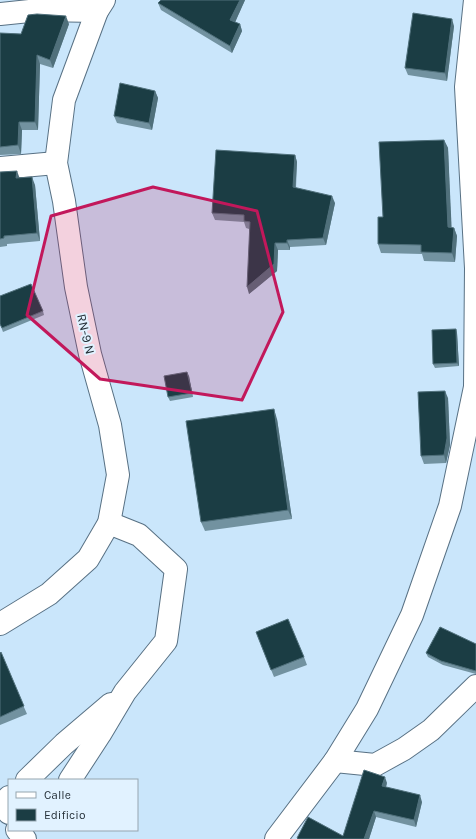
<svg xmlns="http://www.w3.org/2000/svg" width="476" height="839" font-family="Karla,sans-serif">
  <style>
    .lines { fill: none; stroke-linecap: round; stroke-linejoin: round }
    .street-casing { stroke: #587184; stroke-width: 24 }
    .primary-casing { stroke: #587184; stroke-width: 24 }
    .street { stroke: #fff; stroke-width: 22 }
    .primary { stroke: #fff; stroke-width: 22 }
    .wall { fill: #7292a0 }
    .shaded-wall { fill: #50707b }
    .building { fill: #1b3d44; stroke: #50707b }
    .marked { fill: #c2185b; fill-opacity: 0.2; stroke: #c2185b; stroke-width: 3; stroke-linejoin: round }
    .labels { text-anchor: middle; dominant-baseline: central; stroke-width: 4; stroke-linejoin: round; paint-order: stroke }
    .street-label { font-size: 13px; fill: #263139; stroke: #e1f2ff }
  </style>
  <rect width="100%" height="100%" fill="#cae6fb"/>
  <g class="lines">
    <g class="street-casing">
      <g id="street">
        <path d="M 0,14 L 39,10 L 97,11"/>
        <path d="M 0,168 L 56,163"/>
        <path d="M 335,761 L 375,765 L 404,749 L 431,730 L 476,686"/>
        <path d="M 27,780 L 64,744 L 111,704"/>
        <path d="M 70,780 L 100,734 L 125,692 L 166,641 L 176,569 L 139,535 L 109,523"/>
        <path d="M 9,797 L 6,800 L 9,813"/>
        <path d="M 17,830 L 25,839"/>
        <path d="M 276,839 L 335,761 L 367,709 L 412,615 L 450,506 L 475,387 L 476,268 L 466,87 L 475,0"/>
      </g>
    </g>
    <g class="primary-casing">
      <path id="primary" d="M 0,624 L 49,594 L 88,559 L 109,523 L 118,475 L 110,425 L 90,354 L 76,287 L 64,201 L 56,163 L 64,100 L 97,11 L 104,0"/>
    </g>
    <use href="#street" class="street"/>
    <use href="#primary" class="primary"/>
  </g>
  <g class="wall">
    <path d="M 161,0 L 245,0 L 235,22 L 240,24 L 242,31 L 232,53 L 161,10 L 158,3 Z"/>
    <path d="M 69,24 L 53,68 L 40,64 L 38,130 L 22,130 L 21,154 L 0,155 L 0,33 L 21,34 Z"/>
    <path d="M 454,26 L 447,81 L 408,75 L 405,68 Z"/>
    <path d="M 155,91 L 158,98 L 152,130 L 117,123 L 114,116 Z"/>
    <path d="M 444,140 L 448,148 L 451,227 L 454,228 L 457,236 L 455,262 L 424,261 L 422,254 L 381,253 L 378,244 L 383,217 Z"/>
    <path d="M 295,155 L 297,162 L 296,188 L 335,203 L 326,245 L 290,247 L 290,250 L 278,250 L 277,271 L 249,294 L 249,229 L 246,228 L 244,222 L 215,220 L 212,213 Z"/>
    <path d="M 0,172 L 19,178 L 35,185 L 40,241 L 7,244 L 7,246 L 0,247 Z"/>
    <path d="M 43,311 L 44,315 L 3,332 L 0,324 Z"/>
    <path d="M 456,329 L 457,333 L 459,366 L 435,368 L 433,364 Z"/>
    <path d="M 189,376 L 193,397 L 170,401 L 168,397 Z"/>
    <path d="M 448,398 L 450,445 L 446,463 L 424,464 L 421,456 Z"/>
    <path d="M 277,419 L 292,519 L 205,531 L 201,522 Z"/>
    <path d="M 256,632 L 304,657 L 307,665 L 274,677 Z"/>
    <path d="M 476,644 L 476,674 L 443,665 L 428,657 L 426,653 Z"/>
    <path d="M 0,653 L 27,714 L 0,725 Z"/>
    <path d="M 387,783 L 386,787 L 422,802 L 416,827 L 376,817 L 369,839 L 297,839 L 297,838 L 343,836 Z"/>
  </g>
  <g class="shaded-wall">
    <path d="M 240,0 L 245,0 L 233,27 L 230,20 Z"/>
    <path d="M 66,16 L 69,24 L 53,68 L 50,60 Z"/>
    <path d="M 452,19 L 454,26 L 447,81 L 445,73 Z"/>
    <path d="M 240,24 L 242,31 L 232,53 L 230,46 Z"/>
    <path d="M 37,55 L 40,64 L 38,130 L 35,122 Z"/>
    <path d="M 155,91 L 158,98 L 152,130 L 149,123 Z"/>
    <path d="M 19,122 L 22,130 L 21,154 L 18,145 Z"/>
    <path d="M 444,140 L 448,148 L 452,236 L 448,227 Z"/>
    <path d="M 295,155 L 297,162 L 295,194 L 293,187 Z"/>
    <path d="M 17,171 L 20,179 L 16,178 Z"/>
    <path d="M 32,177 L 35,185 L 40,241 L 37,233 Z"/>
    <path d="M 332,196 L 335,203 L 326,245 L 323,238 Z"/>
    <path d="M 454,228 L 457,236 L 455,262 L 452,253 Z"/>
    <path d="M 287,240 L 290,247 L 290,250 L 287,243 Z"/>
    <path d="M 275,243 L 278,250 L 277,271 L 249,294 L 247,287 Z"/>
    <path d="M 456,329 L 457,333 L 459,366 L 457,363 Z"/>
    <path d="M 187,372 L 189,376 L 193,397 L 192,393 Z"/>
    <path d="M 445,391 L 448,398 L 450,445 L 446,463 L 444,455 Z"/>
    <path d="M 274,409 L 277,419 L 292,519 L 288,510 Z"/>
    <path d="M 385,777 L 387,783 L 384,793 L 382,786 Z"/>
    <path d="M 420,795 L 422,802 L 416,827 L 414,820 Z"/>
    <path d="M 374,811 L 376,817 L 369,839 L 364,839 Z"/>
  </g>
  <g class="building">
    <path d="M 161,0 L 240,0 L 230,20 L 240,24 L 230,46 L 158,3 Z"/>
    <path d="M 413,13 L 452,19 L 445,73 L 405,68 Z"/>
    <path d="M 37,14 L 66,16 L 50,60 L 37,55 L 35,122 L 19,122 L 18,145 L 0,147 L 0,33 L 21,34 L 28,15 Z"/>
    <path d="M 120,83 L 155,91 L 149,123 L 114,116 Z"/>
    <path d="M 444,140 L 448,227 L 454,228 L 452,253 L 421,252 L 421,245 L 378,244 L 378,217 L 383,217 L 379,142 Z"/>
    <path d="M 216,150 L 295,155 L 293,187 L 332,196 L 323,238 L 287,240 L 287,243 L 275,243 L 274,264 L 247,287 L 250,222 L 244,221 L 244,215 L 212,213 Z"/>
    <path d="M 17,171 L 16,178 L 32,177 L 37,233 L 4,236 L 4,238 L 0,239 L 0,172 Z"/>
    <path d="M 31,284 L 43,311 L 2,328 L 0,324 L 0,296 Z"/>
    <path d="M 456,329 L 457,363 L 433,364 L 432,330 Z"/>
    <path d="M 187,372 L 192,393 L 168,397 L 164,376 Z"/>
    <path d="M 445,391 L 447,438 L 444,455 L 421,456 L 418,392 Z"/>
    <path d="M 274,409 L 288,510 L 201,522 L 186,421 Z"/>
    <path d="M 288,619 L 304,657 L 271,670 L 256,632 Z"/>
    <path d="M 440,627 L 476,644 L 476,671 L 441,661 L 426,653 Z"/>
    <path d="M 1,652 L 24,706 L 0,717 L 0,653 Z"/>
    <path d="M 364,770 L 385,777 L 382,786 L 420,795 L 414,820 L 374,811 L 364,839 L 298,839 L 297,838 L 308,817 L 343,836 Z"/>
  </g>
  <path class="marked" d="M 153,187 L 257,211 L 283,312 L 242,400 L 100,379 L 27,315 L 51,216 Z"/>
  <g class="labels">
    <g class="street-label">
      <text transform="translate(86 334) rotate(77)">RN-9 N</text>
    </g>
  </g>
  <rect x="8" y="779" width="130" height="52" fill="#e1f2ff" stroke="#96a5b0"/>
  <rect x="16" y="792" width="20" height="6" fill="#ffffff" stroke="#96a5b0"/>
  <text x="44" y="799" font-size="12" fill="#263139">Calle</text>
  <rect x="16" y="809" width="20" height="12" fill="#1b3d44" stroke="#96a5b0"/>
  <text x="44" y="819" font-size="12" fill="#263139">Edificio</text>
</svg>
